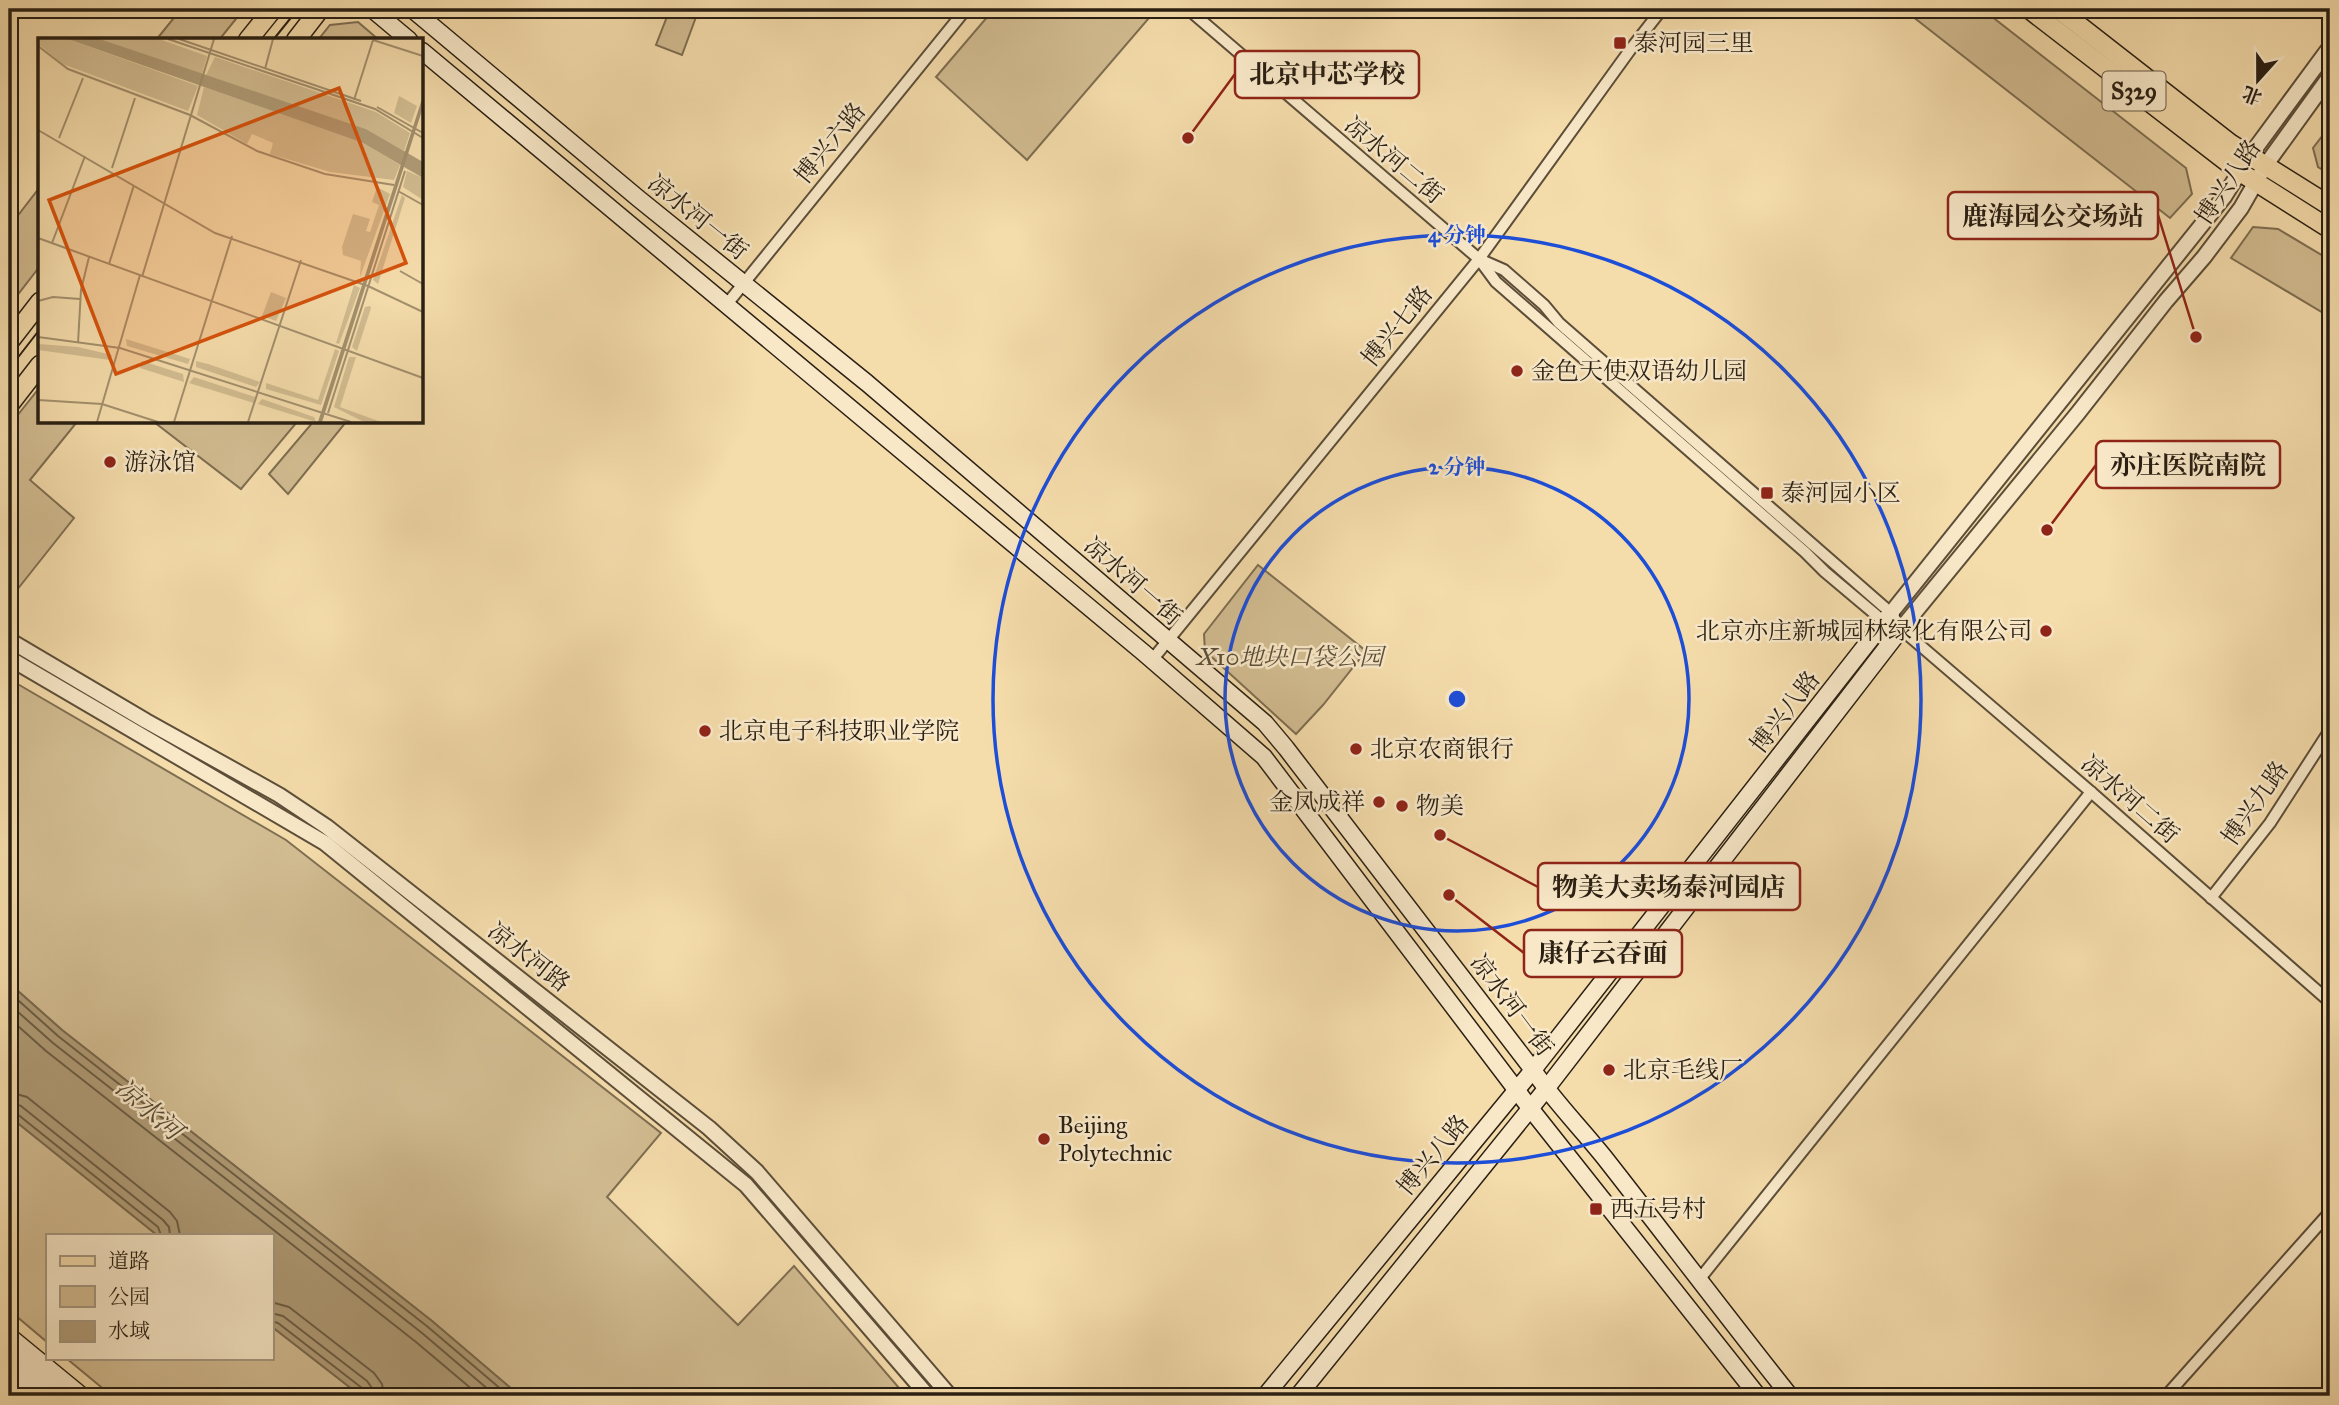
<svg xmlns="http://www.w3.org/2000/svg" width="2339" height="1405" font-family="'IM FELL Great Primer','Noto Serif SC',serif">
  <style>
    .green { fill: #d2bc91; stroke: #7e6e52; stroke-width: 2 }
    .water { fill: #b09c77; stroke: #7a6a4f; stroke-width: 2 }
    .lines { fill: none; stroke-linecap: round; stroke-linejoin: round }
    .shore { stroke: #6c5e45; stroke-width: 2 }
    .minor-casing { stroke: #5c4e39; stroke-width: 14 }
    .tertiary-casing { stroke: #5c4e39; stroke-width: 18 }
    .secondary-casing { stroke: #291f13; stroke-width: 19 }
    .primary-casing { stroke: #291f13; stroke-width: 21 }
    .minor { stroke: #f8e8c8; stroke-width: 10 }
    .tertiary { stroke: #f8e8c8; stroke-width: 14 }
    .secondary { stroke: #f8e8c8; stroke-width: 16 }
    .primary { stroke: #f5dcab; stroke-width: 18 }
    .tram { stroke: #291f13; stroke-width: 2 }
    .ring { fill: none; stroke: #1d4ed8; stroke-width: 3.5 }
    .poi-dot { fill: #8f2418; stroke: #f8e8c8; stroke-width: 2.5 }
    .labels { text-anchor: middle; dominant-baseline: central; stroke-width: 5; stroke-linejoin: round; paint-order: stroke }
    .shield { fill: #f8e8c8; stroke: #675b49; stroke-width: 2 }
    .shield-label { font-size: 23px; font-weight: bold; fill: #291f13 }
    .poi-label { font-size: 24px; fill: #291f13; stroke: #f8e8c8; text-anchor: start }
    .street-label { font-size: 24px; fill: #291f13; stroke: #f8e8c8 }
    .park-label { font-size: 24px; font-style: italic; fill: #5c4e39; stroke: #f8e8c8 }
    .water-label { font-size: 26px; font-style: italic; fill: #584b36; stroke: #f8e8c8 }
    .inset-road { fill: none; stroke: #a3906e; stroke-width: 2 }
    .view { fill: #d5530d; fill-opacity: 0.15; stroke: #d5530d; stroke-width: 3.5 }
    .inset-edge { fill: none; stroke: #291f13; stroke-width: 3.5 }
    .centre { fill: #1d4ed8; stroke: #f8e8c8; stroke-width: 3.5 }
    .ring-label { font-size: 21px; text-anchor: middle; font-weight: bold; fill: #1d4ed8; stroke: #f8e8c8; stroke-width: 5; stroke-linejoin: round; paint-order: stroke }
    .leader { fill: none; stroke: #8f2418; stroke-width: 2.5 }
    .callout-dot { fill: #8f2418; stroke: #f8e8c8; stroke-width: 2.5 }
    .callout { fill: #f8e8c8; stroke: #8f2418; stroke-width: 2.5 }
    .callout-label { font-size: 26px; text-anchor: middle; font-weight: bold; fill: #291f13 }
  </style>
  <rect width="100%" height="100%" fill="#f5dcab"/>
  <filter id="stains"><feTurbulence type="fractalNoise" baseFrequency=".00286" numOctaves="4"/><feColorMatrix values="0 0 0 0 .2 0 0 0 0 .09 0 0 0 0 .02 0 0 0 .5 -.17"/></filter>
  <radialGradient id="worn" r=".72"><stop offset=".6" stop-color="#630" stop-opacity="0"/><stop offset="1" stop-color="#630" stop-opacity=".3"/></radialGradient>
  <g class="green">
    <path d="M 181,9 L 244,9 L 219,40 L 156,40 Z"/>
    <path d="M 670,9 L 696,17 L 682,55 L 656,45 Z"/>
    <path d="M 994,9 L 1152,9 L 1155,11 L 1027,160 L 936,77 Z"/>
    <path d="M 1903,9 L 1982,9 L 2186,168 L 2192,194 L 2170,218 Z"/>
    <path d="M 358,22 L 379,40 L 318,40 L 330,25 Z"/>
    <path d="M 2330,126 L 2330,174 L 2318,167 L 2313,148 Z"/>
    <path d="M 40,187 L 40,266 L 9,306 L 9,227 Z"/>
    <path d="M 2253,227 L 2278,229 L 2330,260 L 2330,317 L 2231,258 Z"/>
    <path d="M 40,387 L 40,422 L 77,422 L 30,480 L 74,518 L 9,600 L 9,426 Z"/>
    <path d="M 154,422 L 297,422 L 241,489 Z"/>
    <path d="M 313,422 L 346,422 L 288,494 L 269,474 Z"/>
    <path d="M 1258,565 L 1366,651 L 1323,705 L 1296,734 L 1205,651 L 1204,634 Z"/>
    <path d="M 9,679 L 286,840 L 661,1133 L 607,1197 L 738,1325 L 794,1266 L 906,1396 L 520,1396 L 432,1321 L 62,1030 L 9,983 Z"/>
    <path d="M 9,1116 L 157,1235 L 47,1235 L 47,1342 L 9,1310 Z"/>
    <path d="M 271,1326 L 361,1396 L 112,1396 L 66,1358 L 271,1358 Z"/>
  </g>
  <path class="water" d="M 9,983 L 62,1030 L 432,1321 L 520,1396 L 361,1396 L 271,1326 L 271,1235 L 157,1235 L 9,1116 Z"/>
  <g class="lines">
    <g class="shore">
      <path d="M 9,992 L 58,1036 L 428,1327 L 509,1396"/>
      <path d="M 9,1004 L 53,1043 L 422,1333 L 496,1396"/>
      <path d="M 9,1018 L 46,1051 L 416,1342 L 480,1396"/>
      <path d="M 9,1092 L 27,1097 L 170,1212 L 177,1221 L 180,1235"/>
      <path d="M 9,1102 L 21,1106 L 163,1220 L 169,1227 L 170,1235"/>
      <path d="M 9,1111 L 16,1113 L 158,1227 L 161,1235"/>
      <path d="M 271,1302 L 289,1307 L 374,1373 L 382,1384 L 384,1396"/>
      <path d="M 271,1313 L 283,1316 L 367,1381 L 372,1388 L 373,1396"/>
      <path d="M 271,1321 L 278,1323 L 362,1388 L 365,1396"/>
    </g>
    <g class="minor-casing">
      <g id="minor">
        <path d="M 1188,9 L 1479,259 L 1496,282 L 1805,552 L 1825,572 L 1888,625"/>
        <path d="M 1479,259 L 1504,270 L 1544,305 L 1559,323 L 1891,613 L 1901,629 L 2091,792 L 2330,1002"/>
        <path d="M 727,304 L 966,9"/>
        <path d="M 1152,660 L 1479,259 L 1630,50 L 1662,9"/>
        <path d="M 2211,898 L 2270,823 L 2330,730"/>
        <path d="M 1698,1281 L 2091,792"/>
        <path d="M 2166,1396 L 2330,1212"/>
      </g>
    </g>
    <g class="tertiary-casing">
      <g id="tertiary">
        <path d="M 1891,613 L 2224,197 L 2249,157 L 2330,47"/>
        <path d="M 1901,629 L 2078,413 L 2166,301 L 2204,257 L 2241,208 L 2265,166 L 2330,76"/>
        <path d="M 9,640 L 146,721 L 279,795 L 327,827 L 709,1128 L 757,1172 L 950,1396"/>
        <path d="M 9,658 L 325,843 L 746,1185 L 928,1396"/>
        <path d="M 9,1370 L 40,1396"/>
      </g>
    </g>
    <g class="secondary-casing">
      <g id="secondary">
        <path d="M 372,9 L 409,40"/>
        <path d="M 412,9 L 639,199 L 867,383 L 1265,723 L 1286,748 L 1533,1070 C 1554,1101 1580,1127 1604,1157 C 1666,1236 1727,1317 1790,1396"/>
        <path d="M 422,51 L 1144,653 L 1264,757 L 1530,1108 L 1758,1396"/>
        <path d="M 9,1336 L 82,1396"/>
        <path d="M 9,1354 L 60,1396"/>
        <path d="M 1265,1396 L 1533,1070 L 1891,613"/>
        <path d="M 1298,1396 L 1546,1089 L 1901,629"/>
      </g>
    </g>
    <g class="primary-casing">
      <g id="primary">
        <path d="M 2029,9 L 2240,172 L 2330,229"/>
        <path d="M 2058,9 L 2231,144 L 2330,206"/>
        <path d="M 248,40 L 273,9"/>
        <path d="M 296,40 L 320,9"/>
        <path d="M 9,342 L 40,302"/>
        <path d="M 9,405 L 40,365"/>
      </g>
    </g>
    <use href="#minor" class="minor"/>
    <use href="#tertiary" class="tertiary"/>
    <use href="#secondary" class="secondary"/>
    <use href="#primary" class="primary"/>
    <g class="tram">
      <path d="M 273,40 L 298,9"/>
      <path d="M 9,369 L 40,329"/>
    </g>
  </g>
  <g class="ring">
    <circle cx="1457" cy="699" r="232"/>
    <circle cx="1457" cy="699" r="464"/>
  </g>
  <g class="poi-dot">
    <rect x="1613" y="36" width="14" height="14" rx="3.5"/>
    <circle cx="1517" cy="371" r="7"/>
    <circle cx="110" cy="462" r="7"/>
    <rect x="1760" y="486" width="14" height="14" rx="3.5"/>
    <circle cx="2046" cy="631" r="7"/>
    <circle cx="705" cy="731" r="7"/>
    <circle cx="1356" cy="749" r="7"/>
    <circle cx="1379" cy="802" r="7"/>
    <circle cx="1402" cy="806" r="7"/>
    <circle cx="1609" cy="1070" r="7"/>
    <circle cx="1044" cy="1139" r="7"/>
    <rect x="1589" y="1202" width="14" height="14" rx="3.5"/>
  </g>
  <g class="labels">
    <rect class="shield" x="2102.5" y="71.5" width="63" height="39" rx="5"/>
    <g class="shield-label">
      <text x="2134" y="91">S329</text>
    </g>
    <g class="poi-label">
      <text x="1634" y="43">泰河园三里</text>
      <text x="1531" y="371">金色天使双语幼儿园</text>
      <text x="124" y="462">游泳馆</text>
      <text x="1781" y="493">泰河园小区</text>
      <text x="2032" y="631" text-anchor="end">北京亦庄新城园林绿化有限公司</text>
      <text x="719" y="731">北京电子科技职业学院</text>
      <text x="1370" y="749">北京农商银行</text>
      <text x="1365" y="802" text-anchor="end">金凤成祥</text>
      <text x="1416" y="806">物美</text>
      <text x="1623" y="1070">北京毛线厂</text>
      <text x="1058" y="1125">Beijing<tspan x="1058" dy="28">Polytechnic</tspan></text>
      <text x="1610" y="1209">西五号村</text>
    </g>
    <g class="street-label">
      <text transform="translate(830 143) rotate(-51)">博兴六路</text>
      <text transform="translate(1394 160) rotate(40)">凉水河二街</text>
      <text transform="translate(2228 182) rotate(-56)">博兴八路</text>
      <text transform="translate(698 217) rotate(39)">凉水河一街</text>
      <text transform="translate(1397 326) rotate(-51)">博兴七路</text>
      <text transform="translate(1133 581) rotate(41)">凉水河一街</text>
      <text transform="translate(1785 712) rotate(-52)">博兴八路</text>
      <text transform="translate(2130 799) rotate(41)">凉水河二街</text>
      <text transform="translate(2255 803) rotate(-55)">博兴九路</text>
      <text transform="translate(529 957) rotate(38)">凉水河路</text>
      <text transform="translate(1512 1005) rotate(53)">凉水河一街</text>
      <text transform="translate(1433 1155) rotate(-50)">博兴八路</text>
    </g>
    <g class="park-label">
      <text x="1290" y="657">X10地块口袋公园</text>
    </g>
    <g class="water-label">
      <text transform="translate(149 1109) rotate(41)">凉水河</text>
    </g>
  </g>
  <g transform="translate(38 38)">
    <rect width="385" height="385" fill="#f5dcab"/>
    <path d="M 0,1 L 30,1 L 160,48 L 150,73 L 25,26 L 0,6 ZM 62,1 L 121,1 L 169,18 L 164,36 ZM 177,19 L 338,74 L 372,95 L 366,113 L 328,91 L 168,37 ZM 166,49 L 325,105 L 362,127 L 356,142 L 292,134 L 232,116 L 235,105 L 214,96 L 209,106 L 159,77 ZM 361,58 L 379,68 L 373,85 L 356,75 ZM 369,133 L 385,140 L 385,162 L 365,149 ZM 339,149 L 352,156 L 322,239 L 323,223 L 305,217 L 304,209 L 315,176 L 332,181 L 328,193 L 332,194 L 341,167 L 334,164 ZM 364,157 L 367,160 L 340,246 L 335,242 ZM 316,247 L 322,250 L 301,306 L 298,305 ZM 233,254 L 248,260 L 238,283 L 224,278 ZM 332,268 L 333,270 L 319,313 L 314,309 L 327,269 ZM 88,301 L 152,321 L 150,326 L 89,308 ZM 0,306 L 40,309 L 74,317 L 72,322 L 0,312 ZM 297,311 L 301,313 L 283,367 L 228,351 L 228,345 L 280,362 ZM 311,319 L 318,319 L 302,369 L 343,384 L 326,384 L 296,369 ZM 104,323 L 145,336 L 146,344 L 102,330 ZM 158,323 L 170,326 L 222,344 L 218,349 L 158,329 ZM 156,339 L 217,359 L 216,365 L 151,345 ZM 224,361 L 276,379 L 278,384 L 220,366 Z" fill="#d2bc91"/>
    <path d="M 30,1 L 62,1 L 328,91 L 385,124 L 385,140 L 325,105 Z" fill="#b09c77"/>
    <path class="inset-road" d="M 130,1 L 337,71 L 385,100M 141,1 L 323,63M 335,2 L 385,18M 0,8 L 30,31 L 152,77 L 219,113 L 287,136 L 356,147M 227,31 L 235,1M 316,62 L 335,2M 339,69 L 385,95M 0,92 L 177,195 L 330,248 L 385,274M 21,100 L 45,40M 74,130 L 97,60M 360,153 L 385,167M 0,200 L 385,340M 14,205 L 47,118M 71,226 L 96,147M 362,233 L 385,246M 104,239 L 176,1M 0,263 L 15,259 L 42,261M 0,299 L 82,310 L 313,384M 40,305 L 43,252 L 51,219M 0,362 L 64,366 L 120,384M 290,375 L 367,133M 59,384 L 102,237M 136,384 L 194,198M 210,384 L 263,222M 281,384 L 385,61M 283,384 L 385,66"/>
    <path class="view" d="M 301,50 L 368,225 L 78,336 L 11,162 Z"/>
    <rect width="385" height="385" class="inset-edge"/>
  </g>
  <circle cx="1457" cy="699" r="10" class="centre"/>
  <g class="ring-label">
    <text x="1457" y="242">4 分钟</text>
    <text x="1457" y="474">2 分钟</text>
  </g>
  <path class="leader" d="M1188 138L1235 74M2196 337L2158 215M2047 530L2096 465M1440 835L1538 887M1449 895L1524 953"/>
  <g class="callout-dot">
    <circle cx="1188" cy="138" r="7"/>
    <circle cx="2196" cy="337" r="7"/>
    <circle cx="2047" cy="530" r="7"/>
    <circle cx="1440" cy="835" r="7"/>
    <circle cx="1449" cy="895" r="7"/>
  </g>
  <g class="callout">
    <rect x="1235" y="51" width="184" height="47" rx="7"/>
    <rect x="1948" y="192" width="210" height="47" rx="7"/>
    <rect x="2096" y="441" width="184" height="47" rx="7"/>
    <rect x="1538" y="863" width="262" height="47" rx="7"/>
    <rect x="1524" y="930" width="158" height="47" rx="7"/>
  </g>
  <g class="callout-label">
    <text x="1327" y="83">北京中芯学校</text>
    <text x="2053" y="225">鹿海园公交场站</text>
    <text x="2188" y="474">亦庄医院南院</text>
    <text x="1669" y="896">物美大卖场泰河园店</text>
    <text x="1603" y="962">康仔云吞面</text>
  </g>
  <rect width="2339" height="1405" fill="none" stroke="#f5dcab" stroke-width="35"/>
  <rect x="10" y="10" width="2318" height="1384" fill="none" stroke="#291f13" stroke-width="3.5"/>
  <rect x="18" y="18" width="2304" height="1370" fill="none" stroke="#291f13" stroke-width="2"/>
  <rect x="46" y="1234" width="228" height="126" fill="#f8e8c8" stroke="#a59880" stroke-width="2"/>
  <rect x="60" y="1256" width="35" height="10" fill="#f5dcab" stroke="#a59880" stroke-width="2"/>
  <text x="108" y="1268" font-size="21" fill="#291f13">道路</text>
  <rect x="60" y="1286" width="35" height="21" fill="#d2bc91" stroke="#a59880" stroke-width="2"/>
  <text x="108" y="1304" font-size="21" fill="#291f13">公园</text>
  <rect x="60" y="1321" width="35" height="21" fill="#b09c77" stroke="#a59880" stroke-width="2"/>
  <text x="108" y="1338" font-size="21" fill="#291f13">水域</text>
  <g transform="translate(2258 80) rotate(201)" stroke="#f8e8c8" stroke-width="5" paint-order="stroke">
  <path d="M0-5L12 26L0 18L-12 26Z" fill="#291f13"/>
  <text y="-10" font-size="19" font-weight="bold" text-anchor="middle" fill="#291f13">北</text>
  </g>
  <rect width="100%" height="100%" filter="url(#stains)"/>
  <rect width="100%" height="100%" fill="url(#worn)"/>
</svg>
